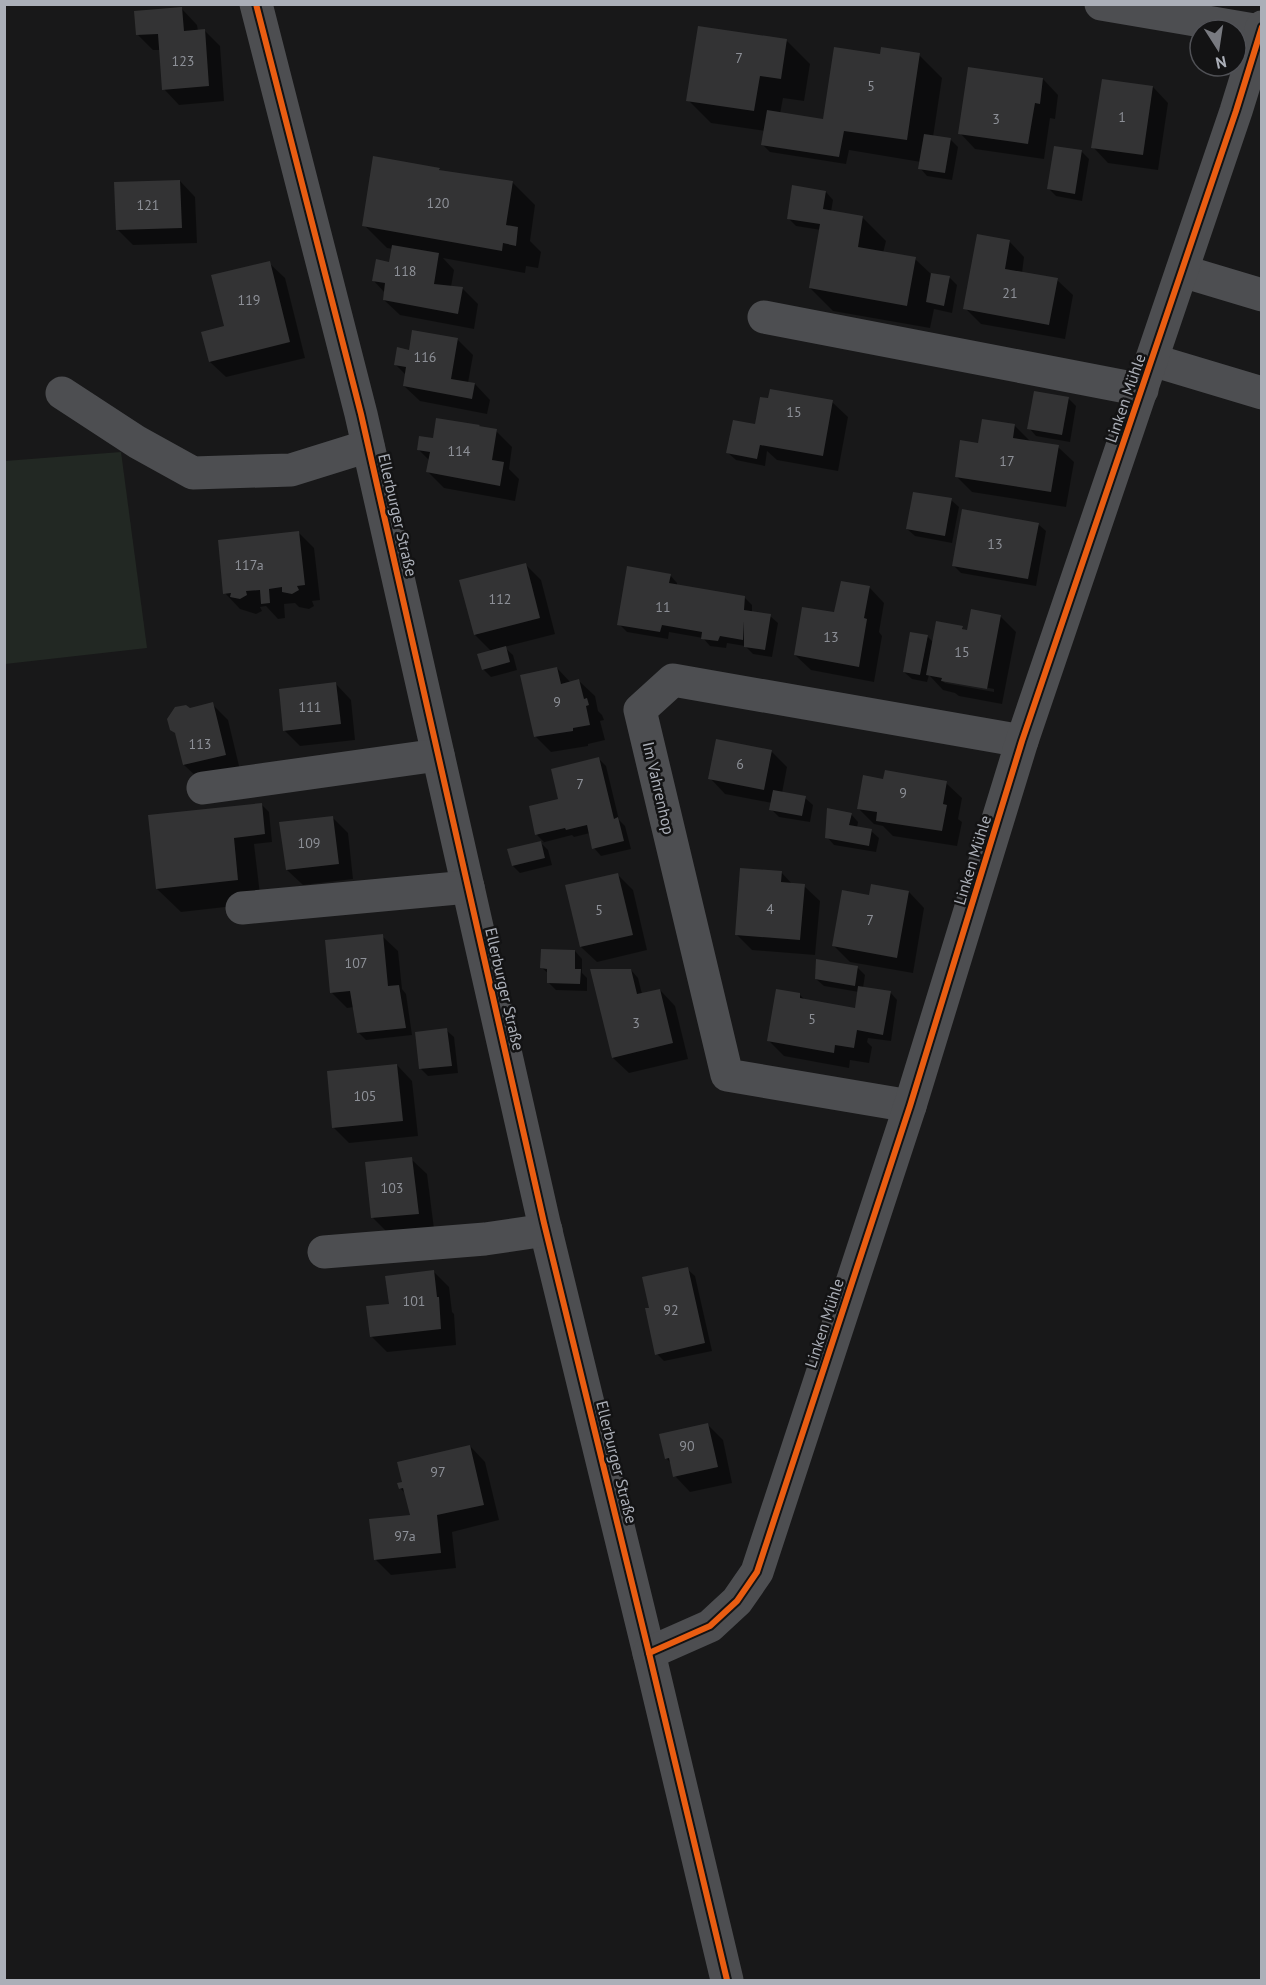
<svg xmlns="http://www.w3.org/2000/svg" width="1266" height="1985" font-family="'PT Sans',sans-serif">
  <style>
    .green { fill: #222823 }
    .shadow { fill: #0007; fill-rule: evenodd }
    .building { fill: #333334 }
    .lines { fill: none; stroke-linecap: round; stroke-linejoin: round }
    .minor { stroke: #4d4e51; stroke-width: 33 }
    .cycleway-casing { stroke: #131314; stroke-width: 10 }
    .cycleway { stroke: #e95d12; stroke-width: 6 }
    .labels { text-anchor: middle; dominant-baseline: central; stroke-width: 5; stroke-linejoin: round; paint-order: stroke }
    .number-label { font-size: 14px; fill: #8d9097 }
    .street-label { font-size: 16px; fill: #abafb8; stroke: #131314 }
  </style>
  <rect width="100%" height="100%" fill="#181819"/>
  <path class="green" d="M 121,452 L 147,648 L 5,664 L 5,461 Z"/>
  <g class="shadow">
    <path d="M 182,9 L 197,25 L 198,31 L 204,30 L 220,46 L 224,101 L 179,105 L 164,89 L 160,50 L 153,50 L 138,35 Z"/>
    <path d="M 787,41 L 810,64 L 804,101 L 783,98 L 780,114 L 822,121 L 881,55 L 919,55 L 942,78 L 933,137 L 950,139 L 958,147 L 952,180 L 927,176 L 920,168 L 921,162 L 849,150 L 846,164 L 770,152 L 763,145 L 765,131 L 711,123 L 688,100 Z"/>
    <path d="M 1043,79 L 1058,95 L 1055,119 L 1050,118 L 1044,159 L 975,149 L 960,133 Z"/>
    <path d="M 1153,87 L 1168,103 L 1158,170 L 1108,163 L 1093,147 Z"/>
    <path d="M 1081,151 L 1089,159 L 1082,201 L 1056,196 L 1049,189 Z"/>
    <path d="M 439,169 L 441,172 L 512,182 L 535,205 L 530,241 L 541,252 L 538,268 L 526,266 L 525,273 L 443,258 L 454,270 L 451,287 L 463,289 L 478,304 L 474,329 L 400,315 L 384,300 L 385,293 L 374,281 L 390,263 L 393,249 L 387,248 L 364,225 Z"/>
    <path d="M 180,181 L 195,197 L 197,243 L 133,245 L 117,229 Z"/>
    <path d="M 826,192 L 833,200 L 831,212 L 862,217 L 886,241 L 883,253 L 915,259 L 931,274 L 949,277 L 957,285 L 952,313 L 934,309 L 930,328 L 833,311 L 810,288 L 821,230 L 796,226 L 788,218 Z"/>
    <path d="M 1009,241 L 1024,257 L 1022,273 L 1057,280 L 1073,295 L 1065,339 L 981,324 L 965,308 Z"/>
    <path d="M 269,263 L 285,278 L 305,358 L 226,377 L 210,362 L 226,328 Z"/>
    <path d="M 457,339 L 473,355 L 468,383 L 475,384 L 490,400 L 487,414 L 420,401 L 404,386 L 406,375 L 395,364 L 410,351 Z"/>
    <path d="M 1068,398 L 1076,406 L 1070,442 L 1036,436 L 1029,428 Z"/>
    <path d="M 832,402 L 848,417 L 838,471 L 777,460 L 767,451 L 765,466 L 736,460 L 728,453 Z"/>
    <path d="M 1014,425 L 1030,441 L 1058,447 L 1074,462 L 1066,507 L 972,492 L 956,476 L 979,445 Z"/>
    <path d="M 479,426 L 481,428 L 496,431 L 512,447 L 509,469 L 519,479 L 515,501 L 444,488 L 428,472 L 430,461 L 418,449 Z"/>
    <path d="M 951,500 L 959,507 L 952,543 L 915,536 L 907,529 Z"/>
    <path d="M 1038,524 L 1046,531 L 1036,586 L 961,573 L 953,565 Z"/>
    <path d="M 299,533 L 314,548 L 320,600 L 312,601 L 314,606 L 309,609 L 299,607 L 295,603 L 284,604 L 285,618 L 278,619 L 266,606 L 260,607 L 262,611 L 256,614 L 240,609 L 225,593 Z"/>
    <path d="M 525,564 L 541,580 L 555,634 L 504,647 L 513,655 L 517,670 L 491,677 L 483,669 L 492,652 L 475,635 Z"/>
    <path d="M 670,575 L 677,583 L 677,586 L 745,598 L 752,605 L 752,613 L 770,616 L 778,623 L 772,657 L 753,654 L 745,646 L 727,643 L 726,648 L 710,646 L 703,638 L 669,632 L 668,639 L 627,632 L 619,624 Z"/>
    <path d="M 869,587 L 884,603 L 879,632 L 882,636 L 874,682 L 811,670 L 795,655 L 836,614 Z"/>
    <path d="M 1000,616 L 1016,632 L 1002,704 L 959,696 L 955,693 L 943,690 L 929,675 L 927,682 L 912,679 L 904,672 L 927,636 L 934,643 L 962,628 L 965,631 ZM 941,679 L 994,689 L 994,692 L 945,683 Z"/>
    <path d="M 557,668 L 571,683 L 579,681 L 595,696 L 598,711 L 602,715 L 604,720 L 600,721 L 605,740 L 588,744 L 588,746 L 551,752 L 535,736 Z"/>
    <path d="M 336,684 L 351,700 L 355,740 L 300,746 L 284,730 Z"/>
    <path d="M 212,704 L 228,720 L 240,770 L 200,780 L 184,765 L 177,735 L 171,729 L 190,710 Z"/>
    <path d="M 771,751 L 787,767 L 782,793 L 805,798 L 813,805 L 810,822 L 779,817 L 771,809 L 772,803 L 725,794 L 710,778 Z"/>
    <path d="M 599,759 L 606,766 L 619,820 L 625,826 L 631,849 L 601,856 L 594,848 L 590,833 L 574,837 L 572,835 L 541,843 L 548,850 L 552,865 L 520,873 L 513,866 L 509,850 L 544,842 L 537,835 L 560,801 Z"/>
    <path d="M 884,781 L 946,783 L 962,798 L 958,819 L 962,822 L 957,846 L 893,836 L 883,826 L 874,824 L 859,809 Z"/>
    <path d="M 262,805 L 269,812 L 272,842 L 254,844 L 261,903 L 181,912 L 157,889 Z"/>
    <path d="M 851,814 L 858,822 L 857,828 L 871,831 L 879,838 L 876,852 L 834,845 L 827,837 Z"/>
    <path d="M 332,817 L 348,833 L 353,879 L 303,885 L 287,870 Z"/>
    <path d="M 781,872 L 793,885 L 804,886 L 820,901 L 815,955 L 752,950 L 736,934 Z"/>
    <path d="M 618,875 L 633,890 L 647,950 L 597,962 L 581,947 Z"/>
    <path d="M 909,892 L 924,908 L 913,973 L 850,962 L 834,946 Z"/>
    <path d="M 382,936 L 398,951 L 402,989 L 406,994 L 412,1035 L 366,1040 L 358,1032 L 354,1007 L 347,1008 L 331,992 Z"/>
    <path d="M 575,951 L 582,959 L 582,973 L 587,978 L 587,991 L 556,990 L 549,983 L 549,974 L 542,968 Z"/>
    <path d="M 858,968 L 865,975 L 863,988 L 890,992 L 897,1000 L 891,1041 L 868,1038 L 867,1042 L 872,1047 L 869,1063 L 850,1060 L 849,1068 L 784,1056 L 768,1040 L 800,995 L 806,1001 L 856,1011 L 859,992 L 824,986 L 816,979 Z"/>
    <path d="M 631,970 L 638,978 L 642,994 L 660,990 L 675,1006 L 688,1059 L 629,1073 L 613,1058 Z"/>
    <path d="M 446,1030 L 454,1037 L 458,1073 L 428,1076 L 421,1069 Z"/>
    <path d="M 397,1065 L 412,1081 L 418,1136 L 349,1143 L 334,1128 Z"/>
    <path d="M 411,1159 L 427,1174 L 434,1229 L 388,1233 L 373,1218 Z"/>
    <path d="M 687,1269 L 695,1276 L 712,1351 L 664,1361 L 657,1354 L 651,1309 Z"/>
    <path d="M 434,1272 L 449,1287 L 452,1312 L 454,1314 L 456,1345 L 387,1352 L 371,1336 L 390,1305 Z"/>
    <path d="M 707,1424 L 723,1440 L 732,1483 L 690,1492 L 675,1476 L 672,1464 L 666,1458 Z"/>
    <path d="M 470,1446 L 485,1462 L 499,1520 L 452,1532 L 456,1568 L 391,1575 L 375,1559 L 411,1516 L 406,1494 L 400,1488 Z"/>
  </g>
  <g class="building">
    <path d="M 182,7 L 184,31 L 205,29 L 209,86 L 162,90 L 158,34 L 136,35 L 134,11 Z"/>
    <path d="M 698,26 L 787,39 L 781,79 L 760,76 L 754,111 L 686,101 Z"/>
    <path d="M 834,47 L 880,54 L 881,47 L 920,53 L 907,140 L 844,131 L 839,157 L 761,145 L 767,110 L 823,119 Z"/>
    <path d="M 968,67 L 1043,78 L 1040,104 L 1035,103 L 1028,144 L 958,134 Z"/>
    <path d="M 1102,79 L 1153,86 L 1143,155 L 1091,148 Z"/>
    <path d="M 924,134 L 951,138 L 945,173 L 918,169 Z"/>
    <path d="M 1054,146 L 1082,150 L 1075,194 L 1047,189 Z"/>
    <path d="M 373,156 L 440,168 L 439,170 L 513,181 L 506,225 L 518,227 L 516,246 L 503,243 L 502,251 L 362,226 Z"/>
    <path d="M 180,180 L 182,228 L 116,230 L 114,182 Z"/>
    <path d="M 792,185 L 826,191 L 823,209 L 863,216 L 858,247 L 916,257 L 907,306 L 809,288 L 820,224 L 787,219 Z"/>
    <path d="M 977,234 L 1010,240 L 1005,269 L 1058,278 L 1049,325 L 963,309 Z"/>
    <path d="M 392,245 L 439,253 L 434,284 L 463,287 L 458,314 L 383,300 L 385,283 L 372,281 L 376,259 L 389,262 Z"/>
    <path d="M 270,261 L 290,342 L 209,362 L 201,332 L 224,326 L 211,275 Z"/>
    <path d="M 931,273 L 950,276 L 944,306 L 926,302 Z"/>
    <path d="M 412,330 L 458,338 L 451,379 L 475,383 L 472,399 L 403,386 L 406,367 L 394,365 L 397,347 L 409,350 Z"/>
    <path d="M 770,389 L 833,400 L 823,456 L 760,445 L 757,459 L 726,453 L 733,420 L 755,424 L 760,397 L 768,398 Z"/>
    <path d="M 1034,391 L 1069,397 L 1062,435 L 1027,429 Z"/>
    <path d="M 436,418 L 480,425 L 479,426 L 497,429 L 492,460 L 504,462 L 500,486 L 426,472 L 430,452 L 417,450 L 419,436 L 433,438 Z"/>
    <path d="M 982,419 L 1015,424 L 1013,438 L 1059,445 L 1051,492 L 955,477 L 960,440 L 978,443 Z"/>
    <path d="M 913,492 L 952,498 L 945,536 L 906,529 Z"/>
    <path d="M 962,509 L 1039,523 L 1028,579 L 952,566 Z"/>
    <path d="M 299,531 L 305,585 L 297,586 L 299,590 L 292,594 L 282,592 L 282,587 L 269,589 L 270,603 L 261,604 L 260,590 L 246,591 L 247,595 L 240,599 L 230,597 L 231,593 L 223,594 L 218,540 Z"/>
    <path d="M 526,563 L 540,618 L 474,635 L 459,580 Z"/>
    <path d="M 627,566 L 671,574 L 669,583 L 745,596 L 744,610 L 771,614 L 765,650 L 744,647 L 744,621 L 743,640 L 720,636 L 718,641 L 701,639 L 702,632 L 662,625 L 660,632 L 617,625 Z"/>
    <path d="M 841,581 L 870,586 L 864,618 L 867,619 L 859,667 L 794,655 L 802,607 L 834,612 Z"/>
    <path d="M 971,609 L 1001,615 L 987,689 L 941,681 L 942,678 L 926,675 L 936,621 L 963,626 L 962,629 L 967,630 Z"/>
    <path d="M 910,632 L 928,635 L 920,675 L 903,672 Z"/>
    <path d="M 506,646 L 510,662 L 482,670 L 477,654 Z"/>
    <path d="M 557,667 L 561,684 L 579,679 L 584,699 L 587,698 L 589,705 L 586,706 L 590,725 L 573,728 L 573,731 L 534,737 L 520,675 Z"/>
    <path d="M 336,682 L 341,724 L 283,731 L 279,689 Z"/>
    <path d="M 213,702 L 226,755 L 183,765 L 175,733 L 170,730 L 167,719 L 175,707 L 186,705 L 190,708 Z"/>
    <path d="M 716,739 L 772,750 L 764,790 L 708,779 Z"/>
    <path d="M 599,757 L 614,819 L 618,817 L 624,841 L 592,849 L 587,825 L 566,830 L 565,828 L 535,835 L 529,806 L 558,799 L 551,769 Z"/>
    <path d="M 885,770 L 947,781 L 943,804 L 947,805 L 942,831 L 876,821 L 877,812 L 857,809 L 863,775 L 883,779 Z"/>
    <path d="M 773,790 L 806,796 L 802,816 L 769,810 Z"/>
    <path d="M 262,803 L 265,834 L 234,838 L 238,880 L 156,889 L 148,815 Z"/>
    <path d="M 827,808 L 852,813 L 849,825 L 872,829 L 869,846 L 825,838 Z"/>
    <path d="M 333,816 L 339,864 L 286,870 L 279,822 Z"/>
    <path d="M 541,841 L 545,858 L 512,866 L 507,849 Z"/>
    <path d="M 740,868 L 782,871 L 781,882 L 805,884 L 800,940 L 735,935 Z"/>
    <path d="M 618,873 L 633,935 L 580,947 L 565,885 Z"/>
    <path d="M 871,884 L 909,891 L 897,958 L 832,946 L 842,890 L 869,895 Z"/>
    <path d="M 383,934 L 388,986 L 399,985 L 406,1028 L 357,1033 L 350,991 L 330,993 L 325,940 Z"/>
    <path d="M 541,949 L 575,950 L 575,969 L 581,969 L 580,984 L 547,983 L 547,969 L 540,968 Z"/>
    <path d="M 816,959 L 858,966 L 855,986 L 815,979 Z"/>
    <path d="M 590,969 L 631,969 L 637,994 L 660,989 L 673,1043 L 612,1058 Z"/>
    <path d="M 858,986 L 891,991 L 883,1035 L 857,1030 L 854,1048 L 835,1045 L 834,1053 L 767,1041 L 776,989 L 800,993 L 800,998 L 855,1008 Z"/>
    <path d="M 447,1028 L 452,1066 L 419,1069 L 415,1032 Z"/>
    <path d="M 397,1064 L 403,1121 L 332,1128 L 327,1071 Z"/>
    <path d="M 412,1157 L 419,1214 L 371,1218 L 365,1162 Z"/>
    <path d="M 688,1267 L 705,1343 L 655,1355 L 645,1308 L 649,1308 L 642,1277 Z"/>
    <path d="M 434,1270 L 437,1297 L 439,1297 L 441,1329 L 370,1337 L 366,1306 L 389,1304 L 385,1276 Z"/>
    <path d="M 708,1423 L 718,1467 L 673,1477 L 669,1458 L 665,1459 L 659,1434 Z"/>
    <path d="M 470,1445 L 484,1505 L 437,1515 L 441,1553 L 374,1560 L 369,1519 L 410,1515 L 403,1488 L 399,1489 L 397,1483 L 402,1482 L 397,1462 Z"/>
  </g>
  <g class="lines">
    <g class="minor">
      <path d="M 256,4 L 361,414 L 544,1223 L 649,1653 L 727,1980"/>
      <path d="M 1101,4 L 1260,31"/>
      <path d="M 1182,271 L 1262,295"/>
      <path d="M 764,317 L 1142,390"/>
      <path d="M 1152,360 L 1262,393"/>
      <path d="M 62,393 L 137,442 L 193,473 L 291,470 L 368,446"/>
      <path d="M 203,788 L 438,755"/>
      <path d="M 242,908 L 468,887"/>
      <path d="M 910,1106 L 727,1075 L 640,710 L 673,680 L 1022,741"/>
      <path d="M 324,1252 L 485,1239 L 546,1230"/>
      <path d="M 649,1653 L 710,1626 L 737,1601 L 757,1572 L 910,1106 L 1022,741 L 1236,111 L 1262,27"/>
    </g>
    <g class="cycleway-casing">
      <g id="cycleway">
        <path d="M 256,4 L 361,414 L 544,1223 L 649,1653 L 727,1980"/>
        <path d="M 649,1653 L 710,1626 L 737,1601 L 757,1572 L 910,1106 L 1022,741 L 1236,111 L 1262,27"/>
      </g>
    </g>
    <use href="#cycleway" class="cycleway"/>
  </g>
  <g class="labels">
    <g class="number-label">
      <text x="739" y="58">7</text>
      <text x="183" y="61">123</text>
      <text x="871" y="86">5</text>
      <text x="1122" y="117">1</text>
      <text x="996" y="119">3</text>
      <text x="438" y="203">120</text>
      <text x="148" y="205">121</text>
      <text x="405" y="271">118</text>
      <text x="1010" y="293">21</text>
      <text x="249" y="300">119</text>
      <text x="425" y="357">116</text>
      <text x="794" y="412">15</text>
      <text x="459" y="451">114</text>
      <text x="1007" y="461">17</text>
      <text x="995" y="544">13</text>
      <text x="249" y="565">117a</text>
      <text x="500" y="599">112</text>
      <text x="663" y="607">11</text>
      <text x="831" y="637">13</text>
      <text x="962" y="652">15</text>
      <text x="557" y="702">9</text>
      <text x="310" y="707">111</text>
      <text x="200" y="744">113</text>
      <text x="740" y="764">6</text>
      <text x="580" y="784">7</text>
      <text x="903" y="793">9</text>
      <text x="309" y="843">109</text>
      <text x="770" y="909">4</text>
      <text x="599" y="910">5</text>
      <text x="870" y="920">7</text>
      <text x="356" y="963">107</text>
      <text x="812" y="1019">5</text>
      <text x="636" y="1023">3</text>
      <text x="365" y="1096">105</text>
      <text x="392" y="1188">103</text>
      <text x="414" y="1301">101</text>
      <text x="671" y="1310">92</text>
      <text x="687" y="1446">90</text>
      <text x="438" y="1472">97</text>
      <text x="405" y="1536">97a</text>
    </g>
    <g class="street-label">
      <text transform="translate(1125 398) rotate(-71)">Linken Mühle</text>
      <text transform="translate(398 515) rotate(77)">Ellerburger Straße</text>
      <text transform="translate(659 788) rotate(77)">Im Vahrenhop</text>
      <text transform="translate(972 860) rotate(-73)">Linken Mühle</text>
      <text transform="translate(505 989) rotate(77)">Ellerburger Straße</text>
      <text transform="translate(824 1323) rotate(-72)">Linken Mühle</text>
      <text transform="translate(617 1462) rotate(76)">Ellerburger Straße</text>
    </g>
  </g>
  <rect width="1266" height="1985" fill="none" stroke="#abafb8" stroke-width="12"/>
  <g transform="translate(1218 48) rotate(168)"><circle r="28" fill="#131314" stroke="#505156" stroke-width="1.5"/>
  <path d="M0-4.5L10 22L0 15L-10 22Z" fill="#787a80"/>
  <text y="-9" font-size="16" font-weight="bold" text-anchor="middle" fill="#abafb8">N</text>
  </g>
</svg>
